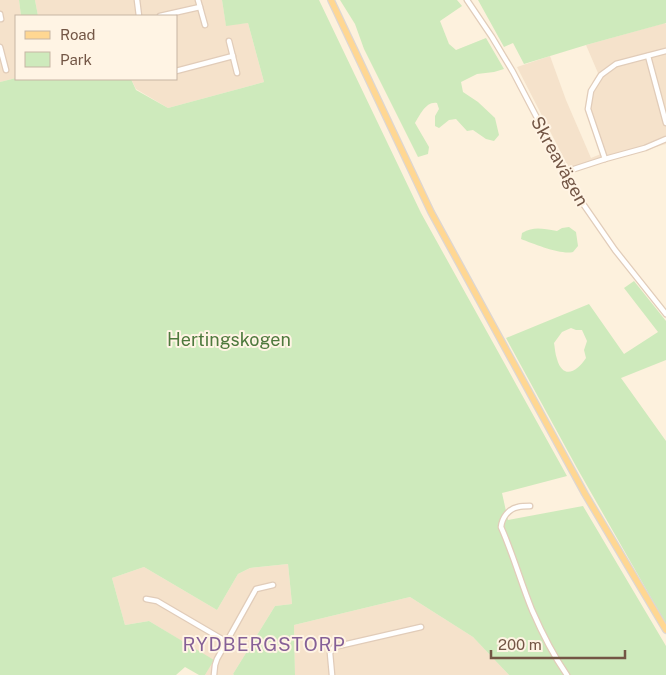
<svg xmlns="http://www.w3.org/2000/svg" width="666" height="675" font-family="'Public Sans',sans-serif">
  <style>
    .residential { fill: #f5e2cb }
    .green { fill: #ceeabc; fill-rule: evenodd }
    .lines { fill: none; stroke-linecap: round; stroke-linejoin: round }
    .minor-casing { stroke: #e1ccb9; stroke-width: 7 }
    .major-casing { stroke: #ddd6d2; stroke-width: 8 }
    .minor { stroke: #fff; stroke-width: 4.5 }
    .major { stroke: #ffd792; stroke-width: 5.5 }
    .labels { text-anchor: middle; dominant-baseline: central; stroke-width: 4; stroke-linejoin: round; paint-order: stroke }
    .street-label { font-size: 18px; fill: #735645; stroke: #fff4e4 }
    .park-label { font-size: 18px; fill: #4e793d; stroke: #fff4e4 }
    .neighbourhood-label { font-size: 19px; letter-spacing: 1px; fill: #856097; stroke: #fff4e4 }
  </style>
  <rect width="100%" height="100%" fill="#fdf1dd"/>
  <g class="residential">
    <path d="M 0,0 L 19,0 L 21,16 L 16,16 L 16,78 L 0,82 Z"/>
    <path d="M 35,0 L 222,0 L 226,25 L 248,23 L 264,82 L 168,108 L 136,89 L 131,79 L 176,79 L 176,16 L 38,16 Z"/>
    <path d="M 665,23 L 666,24 L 666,144 L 571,172 L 517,67 L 550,56 L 566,100 L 591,158 L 601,154 L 588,117 L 587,104 L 587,96 L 593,81 L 598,73 L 586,45 Z"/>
    <path d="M 288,564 L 292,604 L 275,606 L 233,674 L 234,675 L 205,675 L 213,660 L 149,621 L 125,625 L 112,578 L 144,567 L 217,610 L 238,574 L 250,568 Z"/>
    <path d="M 410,597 L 473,637 L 509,675 L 295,675 L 294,625 Z"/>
  </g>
  <g class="green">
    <path d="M 19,0 L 35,0 L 38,16 L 21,16 Z"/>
    <path d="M 222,0 L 319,0 L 421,213 L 567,476 L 502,493 L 508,520 L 583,506 L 666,646 L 666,675 L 509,675 L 473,637 L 410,597 L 294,625 L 295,675 L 234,675 L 233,674 L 275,606 L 292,604 L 288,564 L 250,568 L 238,574 L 217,610 L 144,567 L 112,578 L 125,625 L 149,621 L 214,660 L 205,675 L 199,675 L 185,667 L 176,675 L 0,675 L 0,82 L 16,78 L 16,79 L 131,79 L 136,90 L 168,108 L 264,82 L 248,23 L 226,26 Z"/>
    <path d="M 340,0 L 457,0 L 462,6 L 440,21 L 449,44 L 456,50 L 486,38 L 504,69 L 494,72 L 477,74 L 461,82 L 463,92 L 478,102 L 495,118 L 499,135 L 494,141 L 486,139 L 473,130 L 467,131 L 456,119 L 449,120 L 439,128 L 435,126 L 435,116 L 439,109 L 437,103 C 426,101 420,115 415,123 L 429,147 L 428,154 L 418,157 L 364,49 L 355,24 Z"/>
    <path d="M 478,0 L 666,0 L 666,23 L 586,45 L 524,64 L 513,43 L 504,47 Z"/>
    <path d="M 569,227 L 576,232 L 578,246 L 573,252 C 561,255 534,244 521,239 L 522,233 C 535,226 542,229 557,231 L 562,228 Z"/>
    <path d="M 634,281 L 666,321 L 666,360 L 621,378 L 666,441 L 666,624 L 577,468 L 506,338 L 589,304 L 624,354 L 658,332 L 624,288 ZM 571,328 L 576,330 L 582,330 L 587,341 L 584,350 L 586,358 C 577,372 563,380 557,359 C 555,354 555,348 554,343 L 562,332 Z"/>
  </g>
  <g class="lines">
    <g class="minor-casing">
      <g id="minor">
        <path d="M 137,0 L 139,16"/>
        <path d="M 198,0 L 205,25"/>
        <path d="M 467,0 L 492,37 L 513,72 L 579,198 L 615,250 L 666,314"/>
        <path d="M 0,14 L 1,19"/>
        <path d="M 160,16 L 200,7"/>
        <path d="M 229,41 L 237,73"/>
        <path d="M 0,47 L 6,70"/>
        <path d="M 648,56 L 666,123"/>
        <path d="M 176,71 L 233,56"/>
        <path d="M 605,159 L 588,109 L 591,91 L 601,75 L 616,64 L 666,51"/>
        <path d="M 565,172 L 605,159 L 645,148 L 666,139"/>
        <path d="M 530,506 C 527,506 522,506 518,507 C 508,509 502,518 501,527 C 513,554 521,583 532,610 C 542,633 553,655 567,675"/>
        <path d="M 146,599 L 157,601 L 162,604 L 227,642"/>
        <path d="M 214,675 L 215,665 L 217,659 L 256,589 L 273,585"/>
        <path d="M 332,675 L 330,653 L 334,647 L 421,627"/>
      </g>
    </g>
    <g class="major-casing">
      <path id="major" d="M 331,0 L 431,212 L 585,494 L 666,630"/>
    </g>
    <use href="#minor" class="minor"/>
    <use href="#major" class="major"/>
  </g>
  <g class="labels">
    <g class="street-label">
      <text transform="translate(560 161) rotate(61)">Skreavägen</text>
    </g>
    <g class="park-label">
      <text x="229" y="339">Hertingskogen</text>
    </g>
    <g class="neighbourhood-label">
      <text x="264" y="644">RYDBERGSTORP</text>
    </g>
  </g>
  <rect x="15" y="15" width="162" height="65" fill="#fff4e4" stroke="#c7b5a4"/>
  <rect x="25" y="31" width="25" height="8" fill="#ffd792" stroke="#c7b5a4"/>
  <text x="60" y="40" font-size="15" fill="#735645">Road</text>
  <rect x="25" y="52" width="25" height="15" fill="#ceeabc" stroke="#c7b5a4"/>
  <text x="60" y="65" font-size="15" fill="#735645">Park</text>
  <path d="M491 650v8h134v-8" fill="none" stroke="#735645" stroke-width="2.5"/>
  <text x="498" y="650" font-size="15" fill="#735645" stroke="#fff4e4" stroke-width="4" paint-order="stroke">200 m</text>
</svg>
